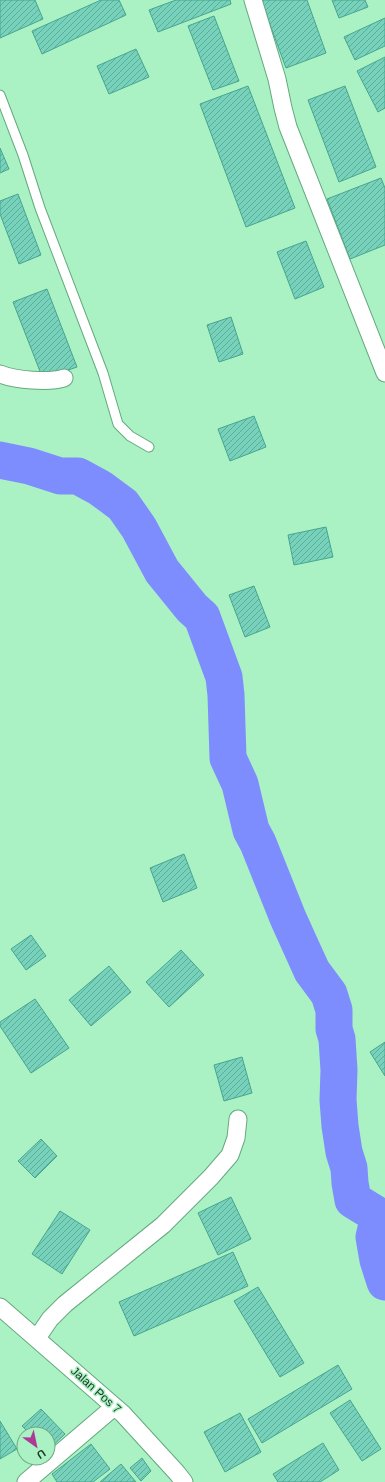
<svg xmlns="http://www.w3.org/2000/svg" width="385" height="1482" font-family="Arial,sans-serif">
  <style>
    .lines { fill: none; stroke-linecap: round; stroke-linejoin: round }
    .river { stroke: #7e8dfe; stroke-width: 37 }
    .building { fill: url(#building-hatch); stroke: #47a58f }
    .lane-casing { stroke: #65a97f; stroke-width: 11 }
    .street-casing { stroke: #65a97f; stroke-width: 19 }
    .lane { stroke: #fff; stroke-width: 9 }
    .street { stroke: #fff; stroke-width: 17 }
    .labels { text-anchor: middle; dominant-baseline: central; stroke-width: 3; stroke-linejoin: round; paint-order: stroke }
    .street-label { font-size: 12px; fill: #1c3927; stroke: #aaf1c3 }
  </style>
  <defs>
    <pattern id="building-hatch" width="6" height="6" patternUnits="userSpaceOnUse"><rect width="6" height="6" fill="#76d2bb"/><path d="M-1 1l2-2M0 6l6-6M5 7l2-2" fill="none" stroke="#60ab98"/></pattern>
  </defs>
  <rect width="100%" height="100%" fill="#aaf1c3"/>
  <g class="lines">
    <path class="river" d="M 0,460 L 29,466 L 60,476 L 78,476 L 100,488 L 123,505 L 139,528 L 162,571 L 192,608 L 202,617 L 224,677 L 226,695 L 228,758 L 240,784 L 251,830 L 258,843 L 288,918 L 302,949 L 312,971 L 329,994 L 334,1010 L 334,1029 L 337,1039 L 339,1070 L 338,1100 L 340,1126 L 344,1152 L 349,1168 L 350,1183 L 353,1200 L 379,1216 L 374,1237 L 378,1260 L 385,1282"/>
  </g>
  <g class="building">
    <path d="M 0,0 L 35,0 L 43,19 L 0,38 Z"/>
    <path d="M 101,0 L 119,0 L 126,15 L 42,54 L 32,31 Z"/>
    <path d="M 176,0 L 230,0 L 231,4 L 158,32 L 149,10 Z"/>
    <path d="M 261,0 L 307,0 L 326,53 L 286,68 Z"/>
    <path d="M 332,0 L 365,0 L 368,7 L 339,18 Z"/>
    <path d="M 214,16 L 239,81 L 213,90 L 188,26 Z"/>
    <path d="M 385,18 L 385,46 L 355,60 L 344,37 Z"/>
    <path d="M 136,49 L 149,77 L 109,94 L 97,66 Z"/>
    <path d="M 385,57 L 385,108 L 378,112 L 357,71 Z"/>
    <path d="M 248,86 L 295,208 L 246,227 L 200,104 Z"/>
    <path d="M 345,86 L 376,167 L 339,182 L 308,100 Z"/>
    <path d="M 0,148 L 9,169 L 0,173 Z"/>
    <path d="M 381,178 L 385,188 L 385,245 L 350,259 L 327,199 Z"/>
    <path d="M 18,194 L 41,255 L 19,264 L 0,214 L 0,201 Z"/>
    <path d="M 306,241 L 324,287 L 295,299 L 277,252 Z"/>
    <path d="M 47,289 L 77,367 L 43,379 L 13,302 Z"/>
    <path d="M 231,317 L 243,354 L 219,362 L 207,325 Z"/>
    <path d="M 254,416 L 266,447 L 230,461 L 218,429 Z"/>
    <path d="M 326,527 L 333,557 L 294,565 L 288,535 Z"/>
    <path d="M 254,586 L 270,627 L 245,637 L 229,595 Z"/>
    <path d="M 184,854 L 197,888 L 163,902 L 150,868 Z"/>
    <path d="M 31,935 L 46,956 L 26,970 L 11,949 Z"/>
    <path d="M 181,950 L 204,975 L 169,1007 L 146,982 Z"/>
    <path d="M 109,966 L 131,992 L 91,1026 L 69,1000 Z"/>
    <path d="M 35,999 L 69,1048 L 31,1073 L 0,1026 L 0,1022 Z"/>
    <path d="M 385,1042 L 385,1076 L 370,1052 Z"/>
    <path d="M 242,1057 L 252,1093 L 224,1101 L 214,1065 Z"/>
    <path d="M 41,1139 L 57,1156 L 35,1178 L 18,1161 Z"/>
    <path d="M 231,1197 L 251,1239 L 218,1255 L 198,1213 Z"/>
    <path d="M 60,1211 L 90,1230 L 62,1274 L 32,1254 Z"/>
    <path d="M 233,1252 L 248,1286 L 134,1336 L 119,1302 Z"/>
    <path d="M 258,1287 L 304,1363 L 280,1377 L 234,1301 Z"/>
    <path d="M 338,1365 L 352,1389 L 262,1443 L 248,1419 Z"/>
    <path d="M 350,1400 L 381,1449 L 362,1461 L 330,1413 Z"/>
    <path d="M 41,1409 L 65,1434 L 48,1450 L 48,1434 L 30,1434 L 22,1426 Z"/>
    <path d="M 240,1413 L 261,1452 L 225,1472 L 204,1432 Z"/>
    <path d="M 0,1421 L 17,1449 L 0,1459 Z"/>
    <path d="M 323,1443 L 339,1470 L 320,1482 L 278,1482 L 273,1474 Z"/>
    <path d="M 91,1444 L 110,1469 L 93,1482 L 57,1482 L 52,1474 Z"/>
    <path d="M 142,1458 L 151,1471 L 141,1481 L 130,1468 Z"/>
    <path d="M 121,1464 L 136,1482 L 100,1482 Z"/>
  </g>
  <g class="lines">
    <g class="lane-casing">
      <path id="lane" d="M 0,95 L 23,155 L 40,208 L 103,373 L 118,424 L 130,436 L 149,447"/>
    </g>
    <g class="street-casing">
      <g id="street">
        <path d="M 253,0 L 277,79 L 283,108 L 288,127 L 385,373"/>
        <path d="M 0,374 C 15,380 49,383 64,378"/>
        <path d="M 0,1307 L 123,1414 L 177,1473 L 184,1482"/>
        <path d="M 37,1338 L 50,1319 L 65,1304 L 163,1225 L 211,1177 L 230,1155 L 236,1138 L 238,1119"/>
        <path d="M 26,1482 L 114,1407"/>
      </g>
    </g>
    <use href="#lane" class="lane"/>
    <use href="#street" class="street"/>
  </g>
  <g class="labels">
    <g class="street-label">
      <text transform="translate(96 1390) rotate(42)">Jalan Pos 7</text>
    </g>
  </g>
  <g transform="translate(36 1446) rotate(147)"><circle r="19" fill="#aaf1c3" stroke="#71a785"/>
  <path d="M0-3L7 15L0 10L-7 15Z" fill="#ab3b97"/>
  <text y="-6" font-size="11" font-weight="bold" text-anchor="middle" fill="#1c3927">U</text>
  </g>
</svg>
